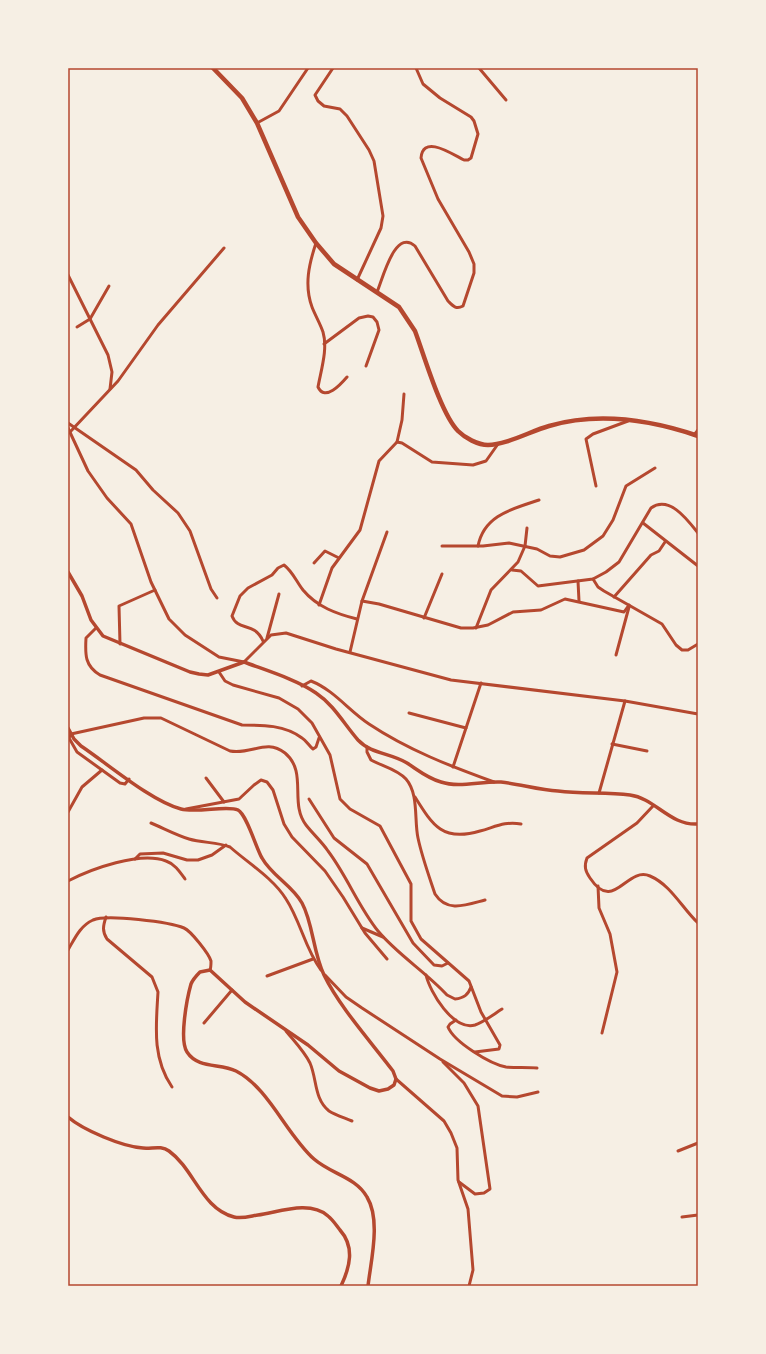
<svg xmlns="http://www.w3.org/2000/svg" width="766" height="1354" font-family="'Noto Sans',sans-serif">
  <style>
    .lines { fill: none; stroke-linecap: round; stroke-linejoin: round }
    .minor { stroke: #b5482f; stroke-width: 3 }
    .tertiary { stroke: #b5482f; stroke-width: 3.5 }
    .primary { stroke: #b5482f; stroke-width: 4.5 }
    .neatline { fill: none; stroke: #b5482f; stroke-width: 1.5 }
  </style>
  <rect width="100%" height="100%" fill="#f6efe4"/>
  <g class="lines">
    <g class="minor">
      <path d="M 333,68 L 315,95 L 318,101 L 324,106 L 340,109 L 347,116 L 369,150 L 374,161 L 383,216 L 381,228 L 357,280"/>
      <path d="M 479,68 L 506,100"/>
      <path d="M 257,123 L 279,111 L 308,68"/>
      <path d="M 316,243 C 309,264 304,285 312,307 C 315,315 320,323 323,332 C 328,349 321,370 318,387 C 325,402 341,384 347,377"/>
      <path d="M 68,275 L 108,355 L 112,372 L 110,389"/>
      <path d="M 377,292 C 383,278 395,228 415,246 L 448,301 C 453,306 456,310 463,306 L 474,273 L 474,264 L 469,252 L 438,199 L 421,158 C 423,134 452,154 464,160 L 468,160 L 471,158 L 478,134 L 474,121 L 471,117 L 440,98 L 423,84 L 416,68"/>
      <path d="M 77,327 L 90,319 L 109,286"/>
      <path d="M 324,344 L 359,318 L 368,316 L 373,317 L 377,322 L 379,330 L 366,366"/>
      <path d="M 68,423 L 136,470 L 153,490 L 178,513 L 190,531 L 211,589 L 217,598"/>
      <path d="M 68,428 L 88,471 L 107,498 L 131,524 L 151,582 L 169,619 L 185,635 L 219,657 L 244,662 L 271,635 L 286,633 L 336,649 L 451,680 L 625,701 L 698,714"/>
      <path d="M 70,432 L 118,381 L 158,325 L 224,248"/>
      <path d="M 694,435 L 698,430"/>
      <path d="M 397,442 L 402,443 L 432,462 L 473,465 L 486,461 L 498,444"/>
      <path d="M 596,486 L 586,439 L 593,434 L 628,421"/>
      <path d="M 643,523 L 698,566"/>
      <path d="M 442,546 L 483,546 L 509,543 L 537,549 L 550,556 L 560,557 L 584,550 L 603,536 L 613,520 L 626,486 L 655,468"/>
      <path d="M 478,546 C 484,515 512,509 539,500"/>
      <path d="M 314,563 L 325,551 L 339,558"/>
      <path d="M 512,570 L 521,571 L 538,586 L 593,579 L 606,572 L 619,562 L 651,508 C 669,495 687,519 698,533"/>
      <path d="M 593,579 L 598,587 L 604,591 L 662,624 L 676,645 L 682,650 L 688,650 L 698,644"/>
      <path d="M 578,581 L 579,601"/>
      <path d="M 614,597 L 651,555 L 659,551 L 665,542"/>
      <path d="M 362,601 L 379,604 L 461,628 L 473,628 L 488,625 L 513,612 L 541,610 L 565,599 L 624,612 L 629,605"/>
      <path d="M 319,605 L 332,568 L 360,530 L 379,461 L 397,442 L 402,420 L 404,394"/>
      <path d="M 424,618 L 442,574"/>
      <path d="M 96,628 L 86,638 C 85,655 85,666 100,675 L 242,725 C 263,725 285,725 302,738 C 307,741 309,746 313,749 L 316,747 L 319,738"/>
      <path d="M 476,628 L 491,590 L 518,562 L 525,546 L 527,528"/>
      <path d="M 267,638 L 279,594"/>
      <path d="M 263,641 C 254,621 238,632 232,616 L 240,596 L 248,588 L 272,575 L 278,568 L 284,565 C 293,572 296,581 303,590 C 317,607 337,614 357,619"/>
      <path d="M 120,644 L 119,606 L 155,590"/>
      <path d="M 350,652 L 362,601 L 387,532"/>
      <path d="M 616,655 L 629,607"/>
      <path d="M 219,672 L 225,681 L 233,685 L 279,698 L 298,709 L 312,723 L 330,755 L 340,799 L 350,809 L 380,826 L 411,884 L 411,921 L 421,939 L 469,981 L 481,1012 L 500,1045 L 499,1049 L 475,1052"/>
      <path d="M 302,686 L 311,681 C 334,690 349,711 369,724 C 408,750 450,766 494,782"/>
      <path d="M 409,713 L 466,728"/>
      <path d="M 612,744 L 647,751"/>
      <path d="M 367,747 L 367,752 L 371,760 C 382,766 397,769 406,779 C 419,794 414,820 418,838 C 422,857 429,876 435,894 C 447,913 466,905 485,900"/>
      <path d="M 453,767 L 481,683"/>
      <path d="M 206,778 L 224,802"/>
      <path d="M 129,779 L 125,784 L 120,783 L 77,752 L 69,738 L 71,734 L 144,718 L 161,718 L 230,751 C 252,755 266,738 285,753 C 308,772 289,803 306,825 C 313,834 322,842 328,851 C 347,876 358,906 378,931 C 398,955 426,972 447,995 L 455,999 C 464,998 468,995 471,987"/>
      <path d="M 599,793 L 625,701"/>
      <path d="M 415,797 C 433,826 443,842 480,831 C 495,827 505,821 521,824"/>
      <path d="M 309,799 L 334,838 L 367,864 L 413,943 L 434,965 L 442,966 L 448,963"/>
      <path d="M 653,806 L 637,823 L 587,858 C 584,866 585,871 590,878 C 614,914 626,866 650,876 C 671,885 682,908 698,923"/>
      <path d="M 186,809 L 239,799 L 254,785 L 261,780 L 267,782 L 273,790 L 284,824 L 292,837 L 325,871 L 343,897 L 365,933 L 387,959"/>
      <path d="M 68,812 L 82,787 L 102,770"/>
      <path d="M 151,823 C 163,828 176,835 189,839 C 202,843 218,842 230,847 C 248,863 273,878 286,899 C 301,922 305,949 321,970"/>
      <path d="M 135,859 L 140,854 L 163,853 L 187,860 L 198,860 L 212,855 L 226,845"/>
      <path d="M 68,881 C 91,869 140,851 166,861 C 175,864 180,872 185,879"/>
      <path d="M 598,886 L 599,908 L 610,934 L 617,972 L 602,1033"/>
      <path d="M 106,917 C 103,926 102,931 107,939 L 152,977 L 158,992 C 156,1026 152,1058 172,1087"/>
      <path d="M 362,928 L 383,937"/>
      <path d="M 68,950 C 75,938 80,926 93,920 C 107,914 170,922 184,928 C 191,931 209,954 211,961 C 211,964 211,968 210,970"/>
      <path d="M 325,975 L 346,997 L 362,1008 L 440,1059 L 502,1096 L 517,1097 L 538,1092"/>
      <path d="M 426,975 C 430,992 453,1031 475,1025 C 484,1022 494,1014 502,1009"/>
      <path d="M 267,976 L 313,959"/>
      <path d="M 456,1020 L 450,1024 L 448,1027 C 454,1042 490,1064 506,1067 C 516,1068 526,1067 537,1068"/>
      <path d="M 204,1023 L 232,990"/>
      <path d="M 286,1031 C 294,1041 304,1051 310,1063 C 317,1079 314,1099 329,1111 C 335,1115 345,1118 352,1121"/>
      <path d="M 443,1062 L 464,1083 L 478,1106 L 490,1189 L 484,1193 L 475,1194 L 459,1182"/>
      <path d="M 396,1079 L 444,1121 L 451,1133 L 457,1148 L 458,1180 L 468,1209 L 473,1270 L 469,1286"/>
      <path d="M 678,1151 L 698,1143"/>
      <path d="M 682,1217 L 698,1215"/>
    </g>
    <g class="tertiary">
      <path d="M 68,572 L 82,596 L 91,620 L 103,636 L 190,672 L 199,674 L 208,675 L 244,662 C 265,670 298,680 316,693 C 334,705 344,724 358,740 C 371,754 391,753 407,763 C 418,770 427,778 441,782 C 459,788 481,781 501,782 C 520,784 539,790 558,791 C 582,794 606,792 630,795 C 655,798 670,826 698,824"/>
      <path d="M 68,728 L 74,739 L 81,746 C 108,764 151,801 181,809 C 197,813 228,805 238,810 C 247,815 256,848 262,858 C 272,876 292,885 302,903 C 313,923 313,952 324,975 C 339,1006 371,1042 393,1071 L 396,1079 L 394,1085 L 388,1089 L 379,1091 L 370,1088 L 339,1071 L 308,1045 L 245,1002 L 210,970 L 200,972 C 196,976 193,979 191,984 C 187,998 179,1040 187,1052 C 198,1069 220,1063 236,1071 C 269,1088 286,1134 314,1159 C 331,1174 356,1177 367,1197 C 381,1220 371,1260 368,1286"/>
      <path d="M 68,1117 C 83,1130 123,1147 143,1148 C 152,1149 161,1145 169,1151 C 194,1169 202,1209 234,1217 C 242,1219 251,1216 258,1215 C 279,1212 310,1200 328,1216 C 333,1220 336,1225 340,1230 C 355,1247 350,1267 341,1286"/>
    </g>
    <path class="primary" d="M 213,68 L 242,98 L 257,123 L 298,217 L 316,243 L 334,264 L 399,307 L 415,331 C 424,355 441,414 458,431 C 465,438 478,445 488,445 C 506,445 531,431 549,426 C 597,412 651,420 698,436"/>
  </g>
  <rect width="766" height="1354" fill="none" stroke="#f6efe4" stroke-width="138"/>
  <rect x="69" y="69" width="628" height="1216" class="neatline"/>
</svg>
